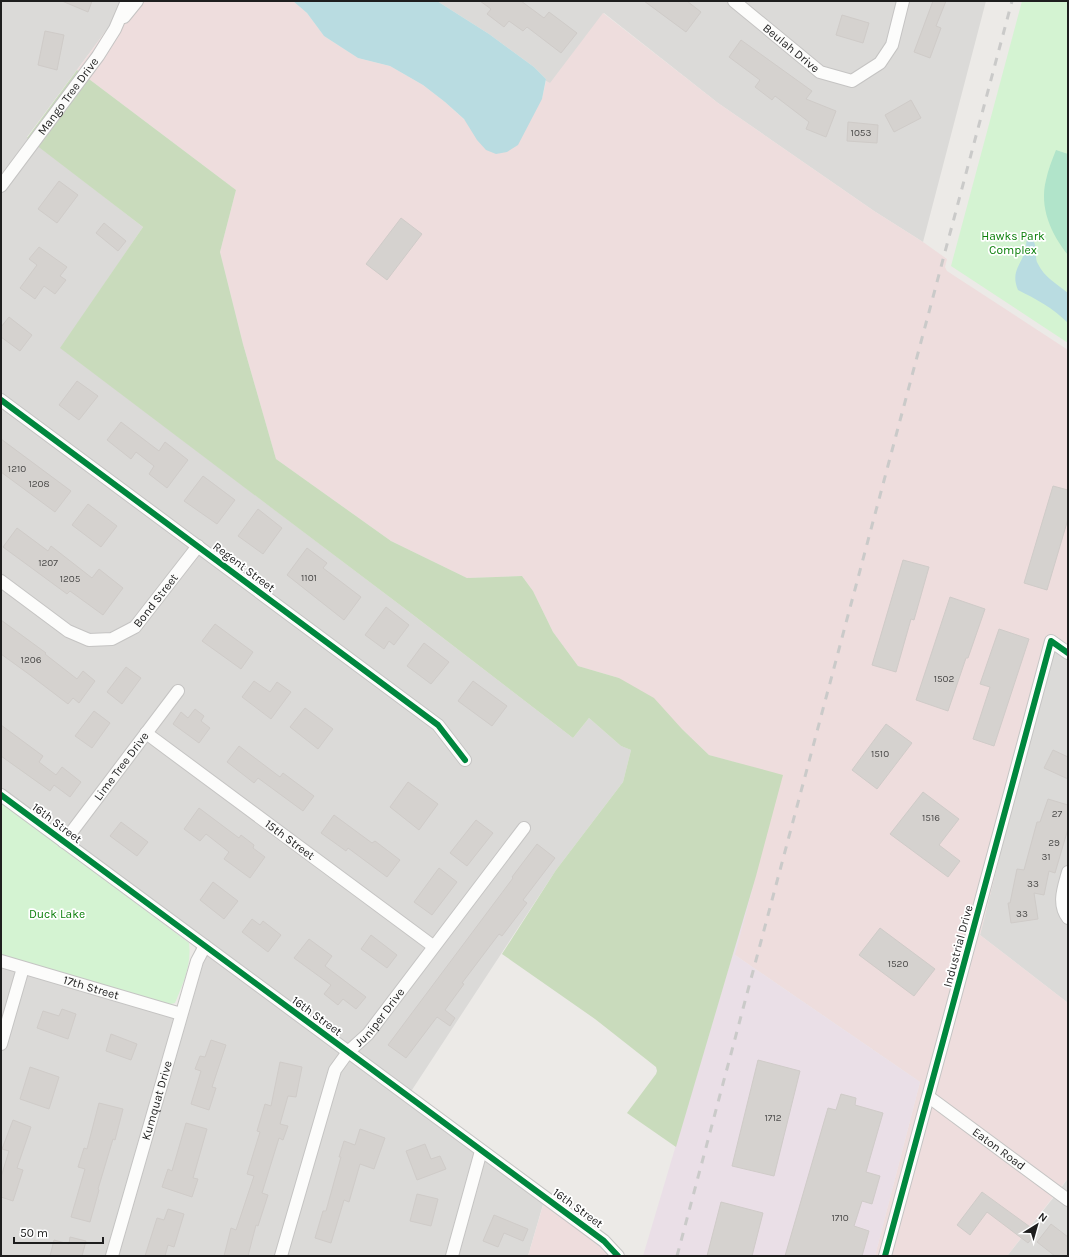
<svg xmlns="http://www.w3.org/2000/svg" width="1069" height="1257" font-family="Karla,sans-serif">
  <style>
    .residential { fill: #dbdad8 }
    .commercial { fill: #edd }
    .industrial { fill: #eadfe7 }
    .forest { fill: #c9dbbc }
    .park { fill: #d4f3d2 }
    .pitch { fill: #b1e4ca }
    .water { fill: #b9dce1 }
    .building { fill: #d5d2cf; stroke: #cfcbc8 }
    .lines { fill: none; stroke-linecap: round; stroke-linejoin: round }
    .minor-casing { stroke: #c5c4c3; stroke-width: 14 }
    .minor { stroke: #fcfcfb; stroke-width: 12 }
    .rail { stroke: #cacac9; stroke-width: 3; stroke-dasharray: 8 8; stroke-linecap: butt }
    .cycleway-casing { stroke: #fff; stroke-width: 8 }
    .cycleway { stroke: #00873e; stroke-width: 6 }
    .labels { text-anchor: middle; dominant-baseline: central; stroke-width: 3.5; stroke-linejoin: round; paint-order: stroke }
    .number-label { font-size: 10px; fill: #4c4b4a }
    .street-label { font-size: 12px; fill: #1e1e1e; stroke: #fff }
    .park-label { font-size: 12px; fill: #0a7f09; stroke: #fff }
  </style>
  <rect width="100%" height="100%" fill="#eceae7"/>
  <g class="residential">
    <path d="M 1,1 L 128,1 L 27,137 L 143,227 L 61,348 L 408,611 L 573,738 L 589,718 L 621,746 L 631,750 L 623,782 L 556,870 L 410,1093 L 546,1194 L 528,1256 L 1,1256 L 1,962 L 176,1008 L 179,1006 L 196,954 L 195,942 L 1,795 Z"/>
    <path d="M 437,1 L 986,1 L 923,242 L 874,211 L 718,103 L 604,13 L 550,84 L 546,81 L 546,79 L 534,67 L 489,34 Z"/>
    <path d="M 1052,648 L 1068,660 L 1068,1003 L 980,935 Z"/>
    <path d="M 1068,1178 L 1068,1256 L 1007,1256 L 1061,1188 Z"/>
  </g>
  <g class="commercial">
    <path d="M 128,1 L 293,1 L 307,13 L 324,36 L 358,58 L 390,66 L 423,85 L 445,102 L 467,122 L 542,99 L 546,81 L 550,83 L 603,13 L 718,103 L 874,211 L 923,242 L 947,259 L 945,267 L 947,271 L 1068,350 L 1068,660 L 1052,648 L 980,935 L 1068,1003 L 1068,1178 L 1007,1256 L 875,1256 L 920,1082 L 735,955 L 741,764 L 709,755 L 682,729 L 619,678 L 578,666 L 553,632 L 533,591 L 522,576 L 467,578 L 391,541 L 276,459 L 243,344 L 220,252 L 236,190 L 77,70 Z"/>
    <path d="M 547,1192 L 622,1256 L 528,1256 Z"/>
  </g>
  <path class="industrial" d="M 756,876 L 735,955 L 920,1082 L 875,1256 L 643,1256 Z"/>
  <path class="forest" d="M 77,70 L 236,190 L 220,252 L 243,344 L 276,459 L 391,541 L 467,578 L 522,576 L 533,591 L 553,632 L 578,666 L 619,678 L 654,698 L 682,729 L 709,755 L 783,775 L 756,876 L 676,1147 L 627,1113 L 656,1074 L 657,1071 L 656,1067 L 595,1019 L 502,954 L 556,870 L 623,782 L 631,750 L 621,746 L 589,718 L 573,738 L 408,611 L 60,348 L 143,227 L 27,138 Z"/>
  <g class="park">
    <path d="M 1022,1 L 1068,1 L 1068,343 L 951,266 Z"/>
    <path d="M 1,802 L 189,943 C 192,964 183,984 175,1003 L 166,1005 L 1,956 Z"/>
  </g>
  <path class="pitch" d="M 1056,150 L 1068,154 L 1068,255 C 1051,234 1039,207 1046,180 C 1048,170 1052,160 1056,150 Z"/>
  <g class="water">
    <path d="M 293,1 L 437,1 L 489,34 L 534,67 L 546,79 L 542,99 L 518,145 L 507,152 L 496,154 L 486,150 L 477,140 L 464,119 L 445,102 L 423,85 L 390,66 L 358,58 L 324,36 L 307,13 Z"/>
    <path d="M 1030,237 C 1040,246 1033,256 1038,264 C 1044,277 1057,284 1068,293 L 1068,323 C 1053,308 1036,299 1018,290 C 1011,273 1019,267 1025,252 C 1026,248 1026,243 1027,239 Z"/>
  </g>
  <g class="building">
    <path d="M 62,1 L 92,1 L 88,12 Z"/>
    <path d="M 480,1 L 521,1 L 544,18 L 549,12 L 577,33 L 561,53 L 527,27 L 523,31 L 509,21 L 504,27 L 487,14 L 491,9 Z"/>
    <path d="M 644,1 L 687,1 L 701,12 L 686,32 Z"/>
    <path d="M 933,1 L 946,1 L 936,26 L 941,28 L 930,58 L 914,52 Z"/>
    <path d="M 842,15 L 869,23 L 863,43 L 836,35 Z"/>
    <path d="M 45,31 L 64,35 L 57,70 L 38,65 Z"/>
    <path d="M 741,40 L 812,91 L 806,99 L 836,111 L 826,137 L 806,129 L 809,122 L 775,96 L 772,100 L 755,87 L 760,80 L 729,57 Z"/>
    <path d="M 911,100 L 921,118 L 894,132 L 885,115 Z"/>
    <path d="M 848,122 L 878,125 L 877,143 L 847,141 Z"/>
    <path d="M 59,181 L 78,195 L 57,223 L 38,209 Z"/>
    <path d="M 401,218 L 422,234 L 387,280 L 366,264 Z"/>
    <path d="M 104,223 L 126,241 L 118,251 L 96,233 Z"/>
    <path d="M 39,247 L 67,267 L 60,276 L 66,280 L 55,294 L 44,286 L 35,299 L 20,288 L 37,265 L 29,259 Z"/>
    <path d="M 9,317 L 32,335 L 20,351 L 1,337 L 1,327 Z"/>
    <path d="M 77,381 L 98,396 L 79,420 L 59,405 Z"/>
    <path d="M 121,422 L 159,451 L 165,442 L 188,460 L 167,488 L 149,474 L 154,466 L 136,452 L 131,459 L 107,440 Z"/>
    <path d="M 1,439 L 71,491 L 55,512 L 1,472 Z"/>
    <path d="M 203,476 L 235,500 L 217,524 L 184,501 Z"/>
    <path d="M 1053,486 L 1068,490 L 1068,519 L 1047,590 L 1024,583 Z"/>
    <path d="M 88,504 L 117,526 L 101,547 L 72,525 Z"/>
    <path d="M 258,509 L 282,528 L 263,554 L 238,536 Z"/>
    <path d="M 17,528 L 48,551 L 51,546 L 92,578 L 99,569 L 123,588 L 103,615 L 70,591 L 67,594 L 3,547 Z"/>
    <path d="M 307,548 L 327,563 L 323,568 L 361,597 L 344,620 L 287,575 Z"/>
    <path d="M 903,560 L 929,567 L 914,620 L 911,619 L 896,672 L 872,665 Z"/>
    <path d="M 950,597 L 985,609 L 968,658 L 966,658 L 948,711 L 916,700 Z"/>
    <path d="M 386,607 L 409,625 L 394,645 L 389,641 L 384,649 L 365,635 Z"/>
    <path d="M 1,620 L 46,653 L 45,654 L 77,679 L 83,671 L 95,681 L 79,703 L 73,698 L 68,704 L 30,675 L 1,654 Z"/>
    <path d="M 215,624 L 253,652 L 241,669 L 202,641 Z"/>
    <path d="M 999,629 L 1029,639 L 994,746 L 973,739 L 990,687 L 980,684 Z"/>
    <path d="M 424,643 L 449,662 L 431,684 L 407,666 Z"/>
    <path d="M 126,667 L 141,678 L 122,704 L 107,692 Z"/>
    <path d="M 254,681 L 270,692 L 277,682 L 291,692 L 271,719 L 242,697 Z"/>
    <path d="M 473,681 L 507,706 L 492,726 L 458,701 Z"/>
    <path d="M 305,708 L 333,729 L 318,749 L 290,727 Z"/>
    <path d="M 195,709 L 204,716 L 201,721 L 210,728 L 199,743 L 173,724 L 181,712 L 188,718 Z"/>
    <path d="M 94,711 L 110,723 L 92,748 L 75,736 Z"/>
    <path d="M 886,724 L 912,743 L 877,789 L 852,770 Z"/>
    <path d="M 1,725 L 43,756 L 39,762 L 56,775 L 62,767 L 81,782 L 70,797 L 54,785 L 50,791 L 1,756 Z"/>
    <path d="M 239,746 L 280,777 L 283,773 L 314,796 L 303,811 L 258,778 L 254,783 L 227,762 Z"/>
    <path d="M 1053,750 L 1068,757 L 1068,779 L 1044,768 Z"/>
    <path d="M 408,782 L 438,804 L 419,830 L 390,807 Z"/>
    <path d="M 923,792 L 959,819 L 939,845 L 960,861 L 948,877 L 890,834 Z"/>
    <path d="M 1048,799 L 1068,805 L 1068,829 L 1062,849 L 1055,873 L 1049,871 L 1044,895 L 1034,893 L 1038,919 L 1011,923 L 1008,903 L 1010,903 L 1017,869 L 1024,870 L 1037,822 L 1040,822 Z"/>
    <path d="M 199,808 L 239,838 L 241,835 L 254,845 L 253,848 L 265,857 L 250,878 L 224,859 L 229,852 L 206,834 L 200,841 L 184,829 Z"/>
    <path d="M 334,815 L 372,843 L 375,841 L 400,860 L 387,877 L 348,848 L 346,851 L 321,833 Z"/>
    <path d="M 476,820 L 493,833 L 467,866 L 450,853 Z"/>
    <path d="M 121,822 L 148,842 L 137,856 L 110,836 Z"/>
    <path d="M 537,844 L 555,858 L 523,900 L 527,903 L 502,936 L 499,934 L 462,983 L 464,984 L 445,1010 L 455,1018 L 450,1026 L 437,1017 L 406,1058 L 388,1045 L 513,878 L 512,877 Z"/>
    <path d="M 439,868 L 457,882 L 432,915 L 414,902 Z"/>
    <path d="M 213,882 L 238,901 L 224,919 L 200,900 Z"/>
    <path d="M 252,919 L 260,925 L 263,921 L 281,935 L 268,952 L 242,932 Z"/>
    <path d="M 880,928 L 935,969 L 914,996 L 859,955 Z"/>
    <path d="M 371,935 L 397,955 L 387,968 L 361,949 Z"/>
    <path d="M 309,939 L 332,956 L 325,966 L 366,997 L 356,1009 L 343,999 L 338,1005 L 324,994 L 331,985 L 294,958 Z"/>
    <path d="M 62,1009 L 76,1014 L 68,1039 L 37,1028 L 43,1011 L 59,1016 Z"/>
    <path d="M 111,1034 L 137,1044 L 131,1060 L 106,1051 Z"/>
    <path d="M 211,1040 L 226,1045 L 212,1087 L 216,1088 L 209,1110 L 191,1104 L 201,1071 L 195,1069 L 200,1056 L 205,1057 Z"/>
    <path d="M 758,1060 L 800,1071 L 774,1176 L 732,1166 Z"/>
    <path d="M 280,1062 L 302,1067 L 296,1097 L 288,1096 L 280,1124 L 288,1126 L 283,1140 L 279,1138 L 262,1193 L 268,1195 L 258,1226 L 256,1225 L 248,1256 L 224,1256 L 231,1228 L 236,1230 L 254,1176 L 247,1174 L 260,1132 L 257,1131 L 265,1104 L 271,1106 Z"/>
    <path d="M 30,1067 L 59,1077 L 49,1109 L 20,1099 Z"/>
    <path d="M 841,1094 L 856,1098 L 855,1105 L 883,1113 L 866,1172 L 880,1176 L 872,1204 L 862,1201 L 854,1226 L 869,1231 L 862,1256 L 785,1256 L 828,1108 L 836,1110 Z"/>
    <path d="M 99,1103 L 123,1109 L 115,1140 L 113,1139 L 98,1189 L 99,1190 L 90,1222 L 71,1217 L 85,1169 L 78,1167 L 84,1148 L 87,1149 Z"/>
    <path d="M 13,1120 L 31,1127 L 17,1168 L 23,1170 L 13,1201 L 1,1197 L 1,1177 L 9,1151 L 2,1149 Z"/>
    <path d="M 186,1123 L 207,1129 L 193,1178 L 198,1179 L 192,1197 L 162,1187 L 168,1169 L 172,1171 Z"/>
    <path d="M 360,1129 L 385,1138 L 374,1169 L 360,1164 L 349,1202 L 344,1200 L 331,1243 L 315,1238 L 323,1211 L 326,1211 L 341,1157 L 339,1157 L 344,1141 L 355,1145 Z"/>
    <path d="M 425,1144 L 431,1159 L 440,1156 L 446,1169 L 417,1180 L 406,1151 Z"/>
    <path d="M 982,1192 L 1037,1232 L 1028,1243 L 987,1212 L 970,1235 L 957,1225 Z"/>
    <path d="M 417,1194 L 438,1199 L 431,1226 L 410,1221 Z"/>
    <path d="M 721,1202 L 763,1213 L 752,1256 L 707,1256 Z"/>
    <path d="M 168,1209 L 184,1214 L 174,1247 L 168,1245 L 165,1256 L 145,1256 L 157,1218 L 164,1220 Z"/>
    <path d="M 494,1215 L 528,1229 L 523,1241 L 504,1233 L 498,1247 L 483,1241 Z"/>
    <path d="M 1051,1224 L 1068,1237 L 1068,1256 L 1055,1256 L 1037,1242 Z"/>
    <path d="M 70,1237 L 86,1241 L 82,1256 L 50,1256 L 54,1240 L 69,1244 Z"/>
  </g>
  <g class="lines">
    <g class="minor-casing">
      <g id="minor">
        <path id="s1" d="M 734,1 L 820,72 L 852,81 L 880,63 L 892,45 L 903,1"/>
        <path d="M 124,17 L 137,1"/>
        <path id="s2" d="M 1,186 L 98,56 L 115,29 L 127,1"/>
        <path d="M 1,400 L 438,725 L 465,760"/>
        <path id="s3" d="M 1,581 L 68,631 L 89,640 L 112,639 L 135,627 L 198,546"/>
        <path id="s4" d="M 146,733 L 433,946"/>
        <path d="M 1,795 L 604,1241 L 618,1256"/>
        <path id="s5" d="M 64,842 L 178,691"/>
        <path d="M 1068,872 C 1064,887 1057,904 1068,918"/>
        <path id="s6" d="M 1,961 L 181,1014"/>
        <path d="M 1,1044 L 23,968"/>
        <path id="s7" d="M 929,1097 L 1068,1200"/>
        <path id="s8" d="M 112,1256 L 197,961 L 205,946"/>
        <path id="s9" d="M 281,1256 L 335,1070 L 348,1052 L 368,1034 L 524,828"/>
        <path d="M 452,1256 L 481,1151"/>
        <path d="M 885,1256 L 1051,641 L 1068,653"/>
      </g>
    </g>
    <use href="#minor" class="minor"/>
    <path class="rail" d="M 677,1256 L 1012,1"/>
    <g class="cycleway-casing">
      <g id="cycleway">
        <path d="M 1,400 L 438,725 L 465,760"/>
        <path d="M 1,795 L 604,1241 L 618,1256"/>
        <path d="M 885,1256 L 1051,641 L 1068,653"/>
      </g>
    </g>
    <use href="#cycleway" class="cycleway"/>
  </g>
  <g class="labels">
    <g class="number-label">
      <text x="861" y="133">1053</text>
      <text x="17" y="469">1210</text>
      <text x="39" y="484">1208</text>
      <text x="48" y="563">1207</text>
      <text x="309" y="578">1101</text>
      <text x="70" y="579">1205</text>
      <text x="31" y="660">1206</text>
      <text x="944" y="679">1502</text>
      <text x="880" y="754">1510</text>
      <text x="1057" y="814">27</text>
      <text x="931" y="818">1516</text>
      <text x="1054" y="843">29</text>
      <text x="1046" y="857">31</text>
      <text x="1033" y="884">33</text>
      <text x="1022" y="914">33</text>
      <text x="898" y="964">1520</text>
      <text x="773" y="1118">1712</text>
      <text x="840" y="1218">1710</text>
    </g>
    <g class="street-label">
      <text stroke="none"><textPath href="#s1" startOffset="74">Beulah Drive</textPath></text>
      <text stroke="none"><textPath href="#s2" startOffset="112">Mango Tree Drive</textPath></text>
      <text transform="translate(244 567) rotate(37)">Regent Street</text>
      <text stroke="none"><textPath href="#s3" startOffset="189">Bond Street</textPath></text>
      <text stroke="none"><textPath href="#s5" startOffset="95">Lime Tree Drive</textPath></text>
      <text transform="translate(57 823) rotate(37)">16th Street</text>
      <text stroke="none"><textPath href="#s4" startOffset="179">15th Street</textPath></text>
      <text transform="translate(958 946) rotate(-75)">Industrial Drive</text>
      <text stroke="none"><textPath href="#s6" startOffset="94">17th Street</textPath></text>
      <text transform="translate(317 1016) rotate(36)">16th Street</text>
      <text stroke="none"><textPath href="#s9" startOffset="263">Juniper Drive</textPath></text>
      <text stroke="none"><textPath href="#s8" startOffset="162">Kumquat Drive</textPath></text>
      <text stroke="none"><textPath href="#s7" startOffset="87">Eaton Road</textPath></text>
      <text transform="translate(578 1208) rotate(36)">16th Street</text>
    </g>
    <g class="park-label">
      <text x="1013" y="236">Hawks Park<tspan x="1013" dy="14">Complex</tspan></text>
      <text x="57" y="914">Duck Lake</text>
    </g>
  </g>
  <rect width="1069" height="1257" fill="none" stroke="#1e1e1e" stroke-width="4"/>
  <g transform="translate(1037 1225) rotate(37)" stroke="#ffffff" stroke-width="3" paint-order="stroke">
  <path d="M0-3L7 15L0 10L-7 15Z" fill="#1e1e1e"/>
  <text y="-6" font-size="11" font-weight="bold" text-anchor="middle" fill="#1e1e1e">N</text>
  </g>
  <path d="M14 1237v6h89v-6" fill="none" stroke="#1e1e1e" stroke-width="2"/>
  <text x="20" y="1237" font-size="12" fill="#1e1e1e" stroke="#ffffff" stroke-width="3" paint-order="stroke">50 m</text>
</svg>
